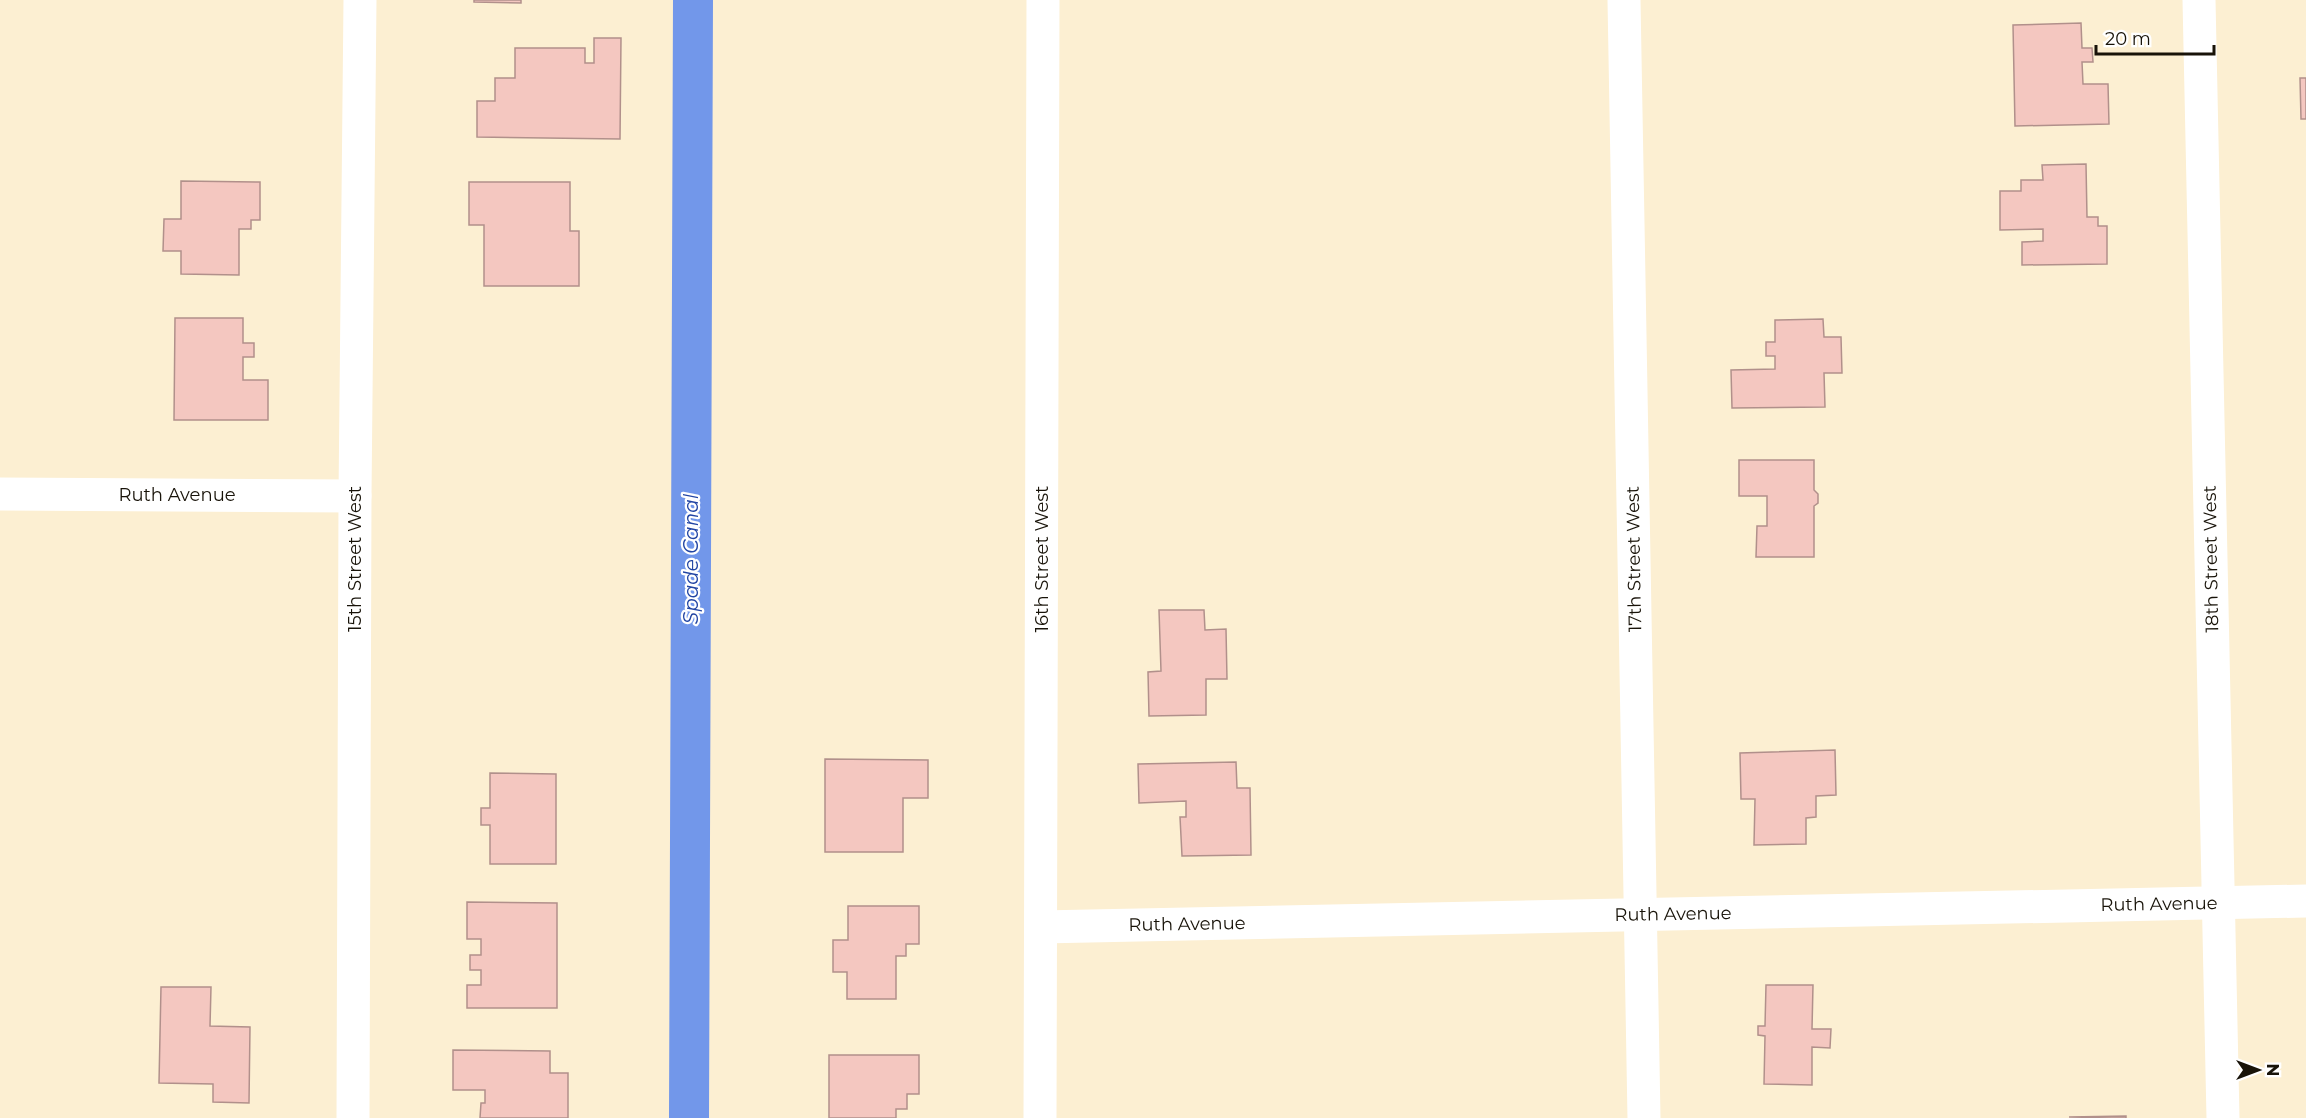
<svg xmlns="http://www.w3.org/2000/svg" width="2306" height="1118" font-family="Montserrat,sans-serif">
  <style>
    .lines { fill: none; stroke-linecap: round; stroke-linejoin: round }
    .canal { stroke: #7297ea; stroke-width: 40 }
    .building { fill: #f4c7c0; stroke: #b1908b; stroke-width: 1.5 }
    .street { stroke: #fff; stroke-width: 33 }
    .labels { text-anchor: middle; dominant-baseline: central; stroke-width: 4.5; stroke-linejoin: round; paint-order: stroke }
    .street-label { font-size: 18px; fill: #181309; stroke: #fff }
    .water-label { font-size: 20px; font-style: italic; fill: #2144a3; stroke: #fff }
  </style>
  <rect width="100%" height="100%" fill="#fcefd2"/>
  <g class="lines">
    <path class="canal" d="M 689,1118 L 693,0"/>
  </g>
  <g class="building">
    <path d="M 474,0 L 521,0 L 521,3 L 474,2 Z"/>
    <path d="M 2081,23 L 2082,48 L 2092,48 L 2093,62 L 2082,62 L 2083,84 L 2108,84 L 2109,124 L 2015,126 L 2013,25 Z"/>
    <path d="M 594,38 L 621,38 L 620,139 L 477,137 L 477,101 L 495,101 L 495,78 L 515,78 L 515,48 L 585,48 L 585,63 L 594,63 Z"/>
    <path d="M 2300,78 L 2306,78 L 2306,119 L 2301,119 Z"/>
    <path d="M 2086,164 L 2087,217 L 2098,217 L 2098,226 L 2107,226 L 2107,264 L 2022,265 L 2022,242 L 2043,241 L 2043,229 L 2000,230 L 2000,191 L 2021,191 L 2021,180 L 2043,180 L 2042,165 Z"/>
    <path d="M 181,181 L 260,182 L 260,220 L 251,220 L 251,229 L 239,229 L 239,275 L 181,274 L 181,251 L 163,251 L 164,219 L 181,219 Z"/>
    <path d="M 469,182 L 570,182 L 570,231 L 579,231 L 579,286 L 484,286 L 484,225 L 469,225 Z"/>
    <path d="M 175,318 L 243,318 L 243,343 L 254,343 L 254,357 L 243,357 L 243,380 L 268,380 L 268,420 L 174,420 Z"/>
    <path d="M 1823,319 L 1824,337 L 1841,337 L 1842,373 L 1824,373 L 1825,407 L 1732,408 L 1731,370 L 1775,369 L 1775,356 L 1766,356 L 1766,342 L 1775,342 L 1775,320 Z"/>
    <path d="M 1739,460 L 1814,460 L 1814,490 L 1818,494 L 1818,503 L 1814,506 L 1814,557 L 1756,557 L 1757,526 L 1767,526 L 1767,496 L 1739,496 Z"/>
    <path d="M 1159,610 L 1204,610 L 1205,630 L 1226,629 L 1227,679 L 1206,679 L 1206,715 L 1149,716 L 1148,672 L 1161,671 Z"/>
    <path d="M 1835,750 L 1836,795 L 1816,796 L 1816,817 L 1806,818 L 1806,844 L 1754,845 L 1755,799 L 1741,799 L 1740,753 Z"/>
    <path d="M 825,759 L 928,760 L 928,798 L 903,798 L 903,852 L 825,852 Z"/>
    <path d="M 1236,762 L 1237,788 L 1250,788 L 1251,855 L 1182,856 L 1180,817 L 1186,817 L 1186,801 L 1139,803 L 1138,764 Z"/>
    <path d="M 490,773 L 556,774 L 556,864 L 490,864 L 490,825 L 481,825 L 481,808 L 490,808 Z"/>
    <path d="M 467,902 L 557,903 L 557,1008 L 467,1008 L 467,985 L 481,985 L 481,970 L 470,970 L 470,955 L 481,955 L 481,939 L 467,939 Z"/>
    <path d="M 848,906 L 919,906 L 919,944 L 906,944 L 906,956 L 896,956 L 896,999 L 847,999 L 847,972 L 833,972 L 833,940 L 848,940 Z"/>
    <path d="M 1766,985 L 1813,985 L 1812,1029 L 1831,1029 L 1830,1048 L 1812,1047 L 1812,1085 L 1764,1084 L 1765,1036 L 1758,1035 L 1758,1026 L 1765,1026 Z"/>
    <path d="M 161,987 L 211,987 L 210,1026 L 250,1027 L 249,1103 L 213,1102 L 213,1084 L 159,1083 Z"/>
    <path d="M 453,1050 L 550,1051 L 550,1073 L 568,1073 L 568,1118 L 480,1118 L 481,1103 L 485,1103 L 485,1090 L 453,1090 Z"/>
    <path d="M 829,1055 L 919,1055 L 919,1094 L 907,1094 L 907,1109 L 896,1109 L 896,1118 L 829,1118 Z"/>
    <path d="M 2126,1116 L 2126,1118 L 2069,1117 Z"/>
  </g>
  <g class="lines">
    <g class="street">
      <path d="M 1624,0 L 1644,1118"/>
      <path d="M 2199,0 L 2223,1118"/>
      <path d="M 0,494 L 355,496"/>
      <path d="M 1041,927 L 2306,901"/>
      <path d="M 353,1118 L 355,496 L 360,0"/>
      <path d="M 1040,1118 L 1043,0"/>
    </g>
  </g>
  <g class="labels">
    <g class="street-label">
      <text x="177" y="495">Ruth Avenue</text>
      <text transform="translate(355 559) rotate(-90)">15th Street West</text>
      <text transform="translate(1042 559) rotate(-90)">16th Street West</text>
      <text transform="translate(1634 559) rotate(-91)">17th Street West</text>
      <text transform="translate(2211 559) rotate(-91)">18th Street West</text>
      <text transform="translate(2159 904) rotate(-1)">Ruth Avenue</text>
      <text transform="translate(1673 914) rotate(-1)">Ruth Avenue</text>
      <text transform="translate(1187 924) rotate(-1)">Ruth Avenue</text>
    </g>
    <g class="water-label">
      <text transform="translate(691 559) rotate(-90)">Spade Canal</text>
    </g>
  </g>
  <g transform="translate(2258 1070) rotate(90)" stroke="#ffffff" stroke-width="4.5" paint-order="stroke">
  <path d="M0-4.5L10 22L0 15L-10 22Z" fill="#181309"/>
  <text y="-9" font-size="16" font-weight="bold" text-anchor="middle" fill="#181309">N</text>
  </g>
  <path d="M2096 45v9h118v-9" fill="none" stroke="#181309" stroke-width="3"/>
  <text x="2105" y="45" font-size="18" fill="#181309" stroke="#ffffff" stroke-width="4.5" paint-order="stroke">20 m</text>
</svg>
